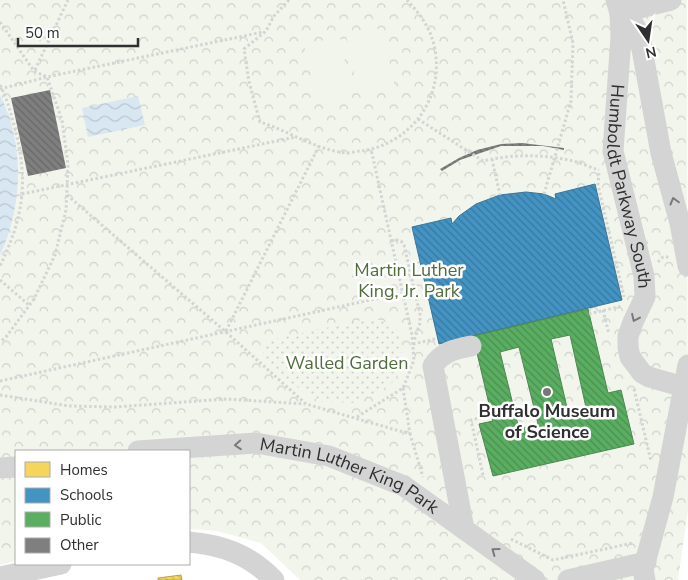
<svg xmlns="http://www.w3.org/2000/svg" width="688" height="580" font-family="'Nunito Sans',sans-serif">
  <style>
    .forest { fill: url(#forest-crowns) }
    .garden { fill: url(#garden-dots) }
    .pitch { fill: #f1f5ec }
    .water { fill: url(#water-waves) }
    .homes { fill: url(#homes-back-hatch); stroke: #baa34e }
    .schools { fill: url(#schools-back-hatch); stroke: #3d7597 }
    .public { fill: url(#public-back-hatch); stroke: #4d8852; fill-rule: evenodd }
    .building { fill: url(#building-back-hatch) }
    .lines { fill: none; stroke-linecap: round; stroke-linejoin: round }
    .path { stroke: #d4d4d4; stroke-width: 3; stroke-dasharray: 2.5 2.5; stroke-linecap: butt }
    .minor { stroke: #d4d4d4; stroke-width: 21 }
    .oneway { stroke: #797979 }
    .poi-dot { fill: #787878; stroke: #fff; stroke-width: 2 }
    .labels { text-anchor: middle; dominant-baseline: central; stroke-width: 5; stroke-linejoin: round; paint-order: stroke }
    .street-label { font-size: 18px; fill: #2f2f2f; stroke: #fff }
    .park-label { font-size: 18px; fill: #506d3b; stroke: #fff }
    .poi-label { font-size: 18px; font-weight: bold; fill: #2f2f2f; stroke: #fff }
  </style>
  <defs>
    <pattern id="forest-crowns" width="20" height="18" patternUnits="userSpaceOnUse" patternTransform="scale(1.25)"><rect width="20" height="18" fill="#f1f5ec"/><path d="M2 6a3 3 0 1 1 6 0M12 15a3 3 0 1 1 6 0" fill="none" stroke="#cfd2cb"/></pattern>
    <pattern id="garden-dots" width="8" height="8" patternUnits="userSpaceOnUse" patternTransform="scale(1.25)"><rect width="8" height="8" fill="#f1f5ec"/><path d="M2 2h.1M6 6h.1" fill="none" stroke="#cfd2cb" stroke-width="1.8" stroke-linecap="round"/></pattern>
    <pattern id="water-waves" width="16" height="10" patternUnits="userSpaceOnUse" patternTransform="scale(1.25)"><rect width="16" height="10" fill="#d8e7f2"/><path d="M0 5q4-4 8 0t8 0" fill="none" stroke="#bac6d0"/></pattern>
    <pattern id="homes-back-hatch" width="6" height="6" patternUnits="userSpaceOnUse" patternTransform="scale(1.25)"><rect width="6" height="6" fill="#f6d55c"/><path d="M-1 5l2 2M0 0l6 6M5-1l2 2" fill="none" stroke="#d3b750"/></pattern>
    <pattern id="schools-back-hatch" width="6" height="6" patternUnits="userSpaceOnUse" patternTransform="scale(1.25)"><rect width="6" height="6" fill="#4393c3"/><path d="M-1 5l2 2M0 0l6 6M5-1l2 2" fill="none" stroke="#38789f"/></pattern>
    <pattern id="public-back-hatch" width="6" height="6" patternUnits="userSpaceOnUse" patternTransform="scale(1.25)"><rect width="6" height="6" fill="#5aae61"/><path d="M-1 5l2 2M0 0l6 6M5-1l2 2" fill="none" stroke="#4b8e50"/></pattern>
    <pattern id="building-back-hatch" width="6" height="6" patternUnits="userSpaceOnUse" patternTransform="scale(1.25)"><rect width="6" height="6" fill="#7f7f7f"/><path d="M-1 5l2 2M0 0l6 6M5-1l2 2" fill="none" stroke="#686868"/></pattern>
  </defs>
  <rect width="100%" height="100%" fill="#fff"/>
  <path class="forest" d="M 0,0 L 687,0 L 688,510 L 678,580 L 300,580 L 261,543 L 217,531 L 189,529 L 189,451 L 16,451 L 16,561 L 0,565 Z"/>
  <path class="garden" d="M 372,318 L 389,323 L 401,335 L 402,361 L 394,381 L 374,395 L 352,403 L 319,401 L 289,382 L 263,357 L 265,341 Z"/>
  <g class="pitch">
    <path d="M 382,28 L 395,88 L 359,95 L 346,35 Z"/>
    <path d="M 340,37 L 352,97 L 317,104 L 304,44 Z"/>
  </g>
  <g class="water">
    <path d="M 0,95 C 25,144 23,206 0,255 Z"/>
    <path d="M 138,96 L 145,125 L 88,137 L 82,108 Z"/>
  </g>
  <path class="homes" d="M 181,575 L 182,580 L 158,580 L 158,578 Z"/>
  <path class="schools" d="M 595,184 L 622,300 L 439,344 L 412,227 L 451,218 L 452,224 L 459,216 L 476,204 L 500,195 L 526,192 L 544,194 L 556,199 L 555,194 Z"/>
  <path class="public" d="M 588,309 L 608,393 L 621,390 L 634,444 L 493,476 L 479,424 L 493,421 L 473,336 ZM 570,335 L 587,412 L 569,416 L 551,339 ZM 519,347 L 538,424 L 519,429 L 500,352 Z"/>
  <g class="building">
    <path d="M 50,90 L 66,168 L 28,176 L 11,98 Z"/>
    <path d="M 522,143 L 564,148 L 564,150 L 543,146 L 501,146 L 460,160 L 442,171 L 440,169 L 459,158 L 477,150 L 501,144 Z"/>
  </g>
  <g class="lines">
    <g class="path">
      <path d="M 289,0 L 274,16 L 266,31 L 244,49 L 249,82 L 260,122 C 289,131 316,150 346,153 C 351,153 357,151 361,151 C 412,144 446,96 434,45 C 430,27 419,13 407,0"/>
      <path d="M 0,22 L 34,71 L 47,77 L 62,120 L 68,165 L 66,210 L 55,255 L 34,299 L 6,337 L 0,342"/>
      <path d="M 35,70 L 68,0"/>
      <path d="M 0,85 C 7,98 10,111 14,125 C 29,180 24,216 0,266"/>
      <path d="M 0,89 L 47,77 L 263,32"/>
      <path d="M 418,119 L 483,161 C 513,154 543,154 573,161 C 582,163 591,168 599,170"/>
      <path d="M 492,159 L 500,195"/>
      <path d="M 599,173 L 598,185 L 624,297"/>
      <path d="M 22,194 L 296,137"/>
      <path d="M 544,194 L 571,101 L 573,43 L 563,0"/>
      <path d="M 67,195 L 226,332 L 306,404 L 410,434 L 423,477"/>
      <path d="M 391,241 L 397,240 L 401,241 L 404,245 L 420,314 L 420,323 L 414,341"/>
      <path d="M 658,262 L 663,257 L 670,257"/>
      <path d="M 0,280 L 29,305"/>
      <path d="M 603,310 L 609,334"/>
      <path d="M 589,314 L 622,306"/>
      <path d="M 226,331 L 319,146"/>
      <path d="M 413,344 L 435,339"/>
      <path d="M 0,381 L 402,293"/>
      <path d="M 403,388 L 410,434"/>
      <path d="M 634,389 L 651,461"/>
      <path d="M 0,395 L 69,406 L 115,407 L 226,399 L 305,404"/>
      <path d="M 357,417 L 403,388 L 414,360 L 412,335 L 371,149"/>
      <path d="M 483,475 L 471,420 L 492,415"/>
      <path d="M 511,539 L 553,560 L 633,543"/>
    </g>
    <g class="minor">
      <path id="s1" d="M 616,0 L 620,13 L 621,37 L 613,151 L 644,276 L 645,297 L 633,322 L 628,336 L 628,347 L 630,357 L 642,373 L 649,377 L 684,387"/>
      <path d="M 620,13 L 632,22 L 639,33 L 661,153 L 680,223 L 688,266"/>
      <path d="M 620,13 L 671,0"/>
      <path id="s2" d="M 138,451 L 256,443 L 329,456 L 404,486 L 535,580"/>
      <path d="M 0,468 L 16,467"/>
      <path d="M 464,529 L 433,366 C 442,352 455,349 471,346"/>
      <path d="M 189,542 C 223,545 250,555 274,580"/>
      <path d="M 0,577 L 61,564"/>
      <path d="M 568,580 L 646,562"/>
      <path d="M 645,580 L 643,570 L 663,497 L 688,365"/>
    </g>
  </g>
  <defs><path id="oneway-chevron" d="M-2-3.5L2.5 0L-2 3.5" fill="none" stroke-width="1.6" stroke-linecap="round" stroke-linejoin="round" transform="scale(1.25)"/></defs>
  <g class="oneway">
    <use href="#oneway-chevron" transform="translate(674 201) rotate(-105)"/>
    <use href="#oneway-chevron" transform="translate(635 318) rotate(115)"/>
    <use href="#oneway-chevron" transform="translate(238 445) rotate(176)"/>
    <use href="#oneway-chevron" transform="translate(495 551) rotate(-144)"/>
  </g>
  <circle class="poi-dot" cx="547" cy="392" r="5"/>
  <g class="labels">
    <g class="street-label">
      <text stroke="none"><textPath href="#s1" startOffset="189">Humboldt Parkway South</textPath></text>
      <text stroke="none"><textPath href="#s2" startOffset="218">Martin Luther King Park</textPath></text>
    </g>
    <g class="park-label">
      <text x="409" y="270">Martin Luther<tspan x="409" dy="21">King, Jr. Park</tspan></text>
      <text x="347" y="363">Walled Garden</text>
    </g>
    <g class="poi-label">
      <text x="547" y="411">Buffalo Museum<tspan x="547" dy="21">of Science</tspan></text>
    </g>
  </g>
  <rect x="15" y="450" width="175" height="115" fill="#ffffff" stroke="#acacac"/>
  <rect x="25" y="462" width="25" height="15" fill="#f6d55c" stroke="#acacac"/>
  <text x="60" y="475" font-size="15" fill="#2f2f2f">Homes</text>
  <rect x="25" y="488" width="25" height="15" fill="#4393c3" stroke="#acacac"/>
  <text x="60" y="500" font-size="15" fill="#2f2f2f">Schools</text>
  <rect x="25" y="512" width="25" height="15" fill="#5aae61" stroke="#acacac"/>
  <text x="60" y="525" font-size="15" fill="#2f2f2f">Public</text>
  <rect x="25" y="538" width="25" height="15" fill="#7f7f7f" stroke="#acacac"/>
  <text x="60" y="550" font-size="15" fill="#2f2f2f">Other</text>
  <g transform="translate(648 40) rotate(167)" stroke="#ffffff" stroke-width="4" paint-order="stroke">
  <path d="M0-4L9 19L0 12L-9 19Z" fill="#2f2f2f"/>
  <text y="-8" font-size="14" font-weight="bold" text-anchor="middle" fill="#2f2f2f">N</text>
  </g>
  <path d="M18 38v8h120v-8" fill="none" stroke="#2f2f2f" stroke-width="2.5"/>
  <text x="25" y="38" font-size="15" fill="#2f2f2f" stroke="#ffffff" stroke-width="4" paint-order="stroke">50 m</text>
</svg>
